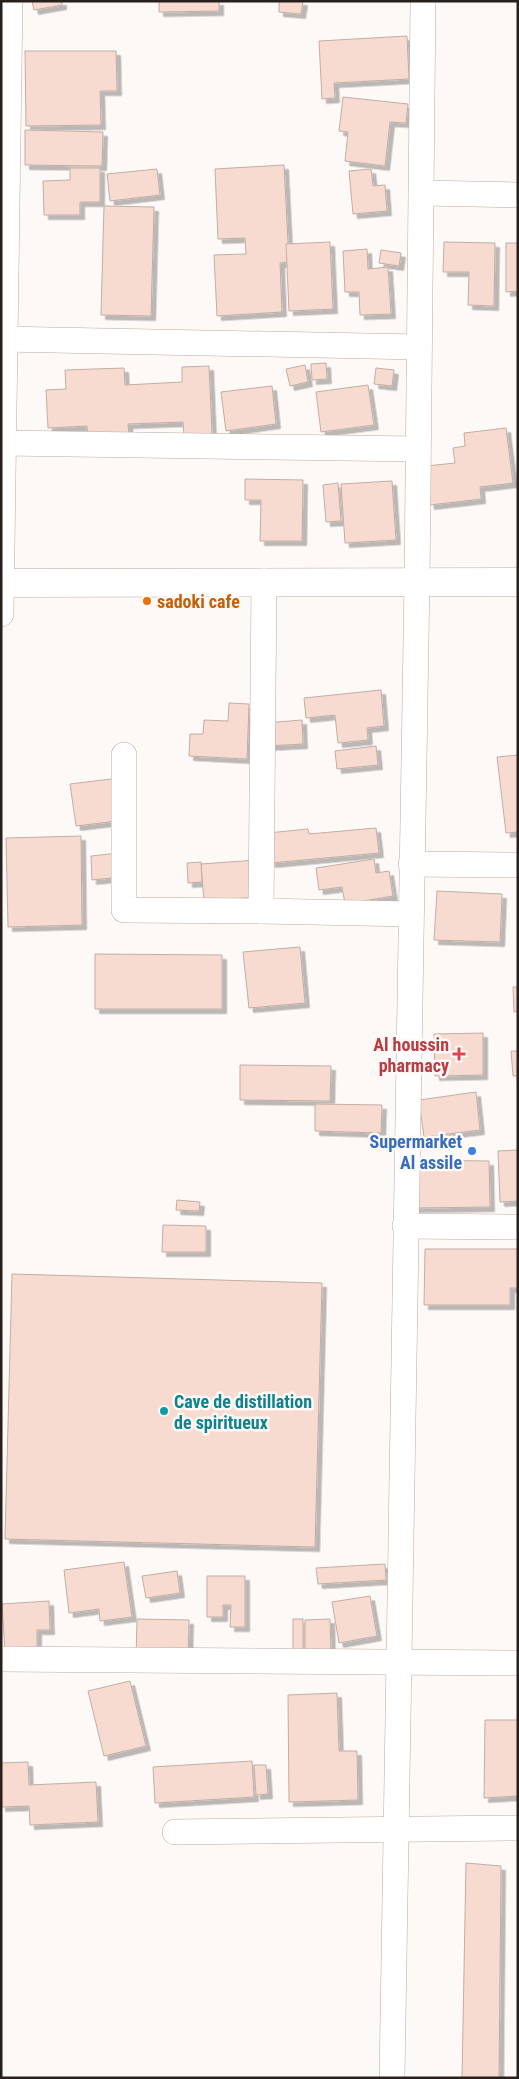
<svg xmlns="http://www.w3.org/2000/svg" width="519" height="2079" font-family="'Roboto Condensed',sans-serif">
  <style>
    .building { fill: #f7dbd0; stroke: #c3ada4; filter: url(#shadow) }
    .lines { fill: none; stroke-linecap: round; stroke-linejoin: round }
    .minor-casing { stroke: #bfa9a1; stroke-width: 26 }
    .major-casing { stroke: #bfa9a1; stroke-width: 29 }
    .minor { stroke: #fff; stroke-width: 25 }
    .major { stroke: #fff; stroke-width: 28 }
    .food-dot { fill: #e8710a; stroke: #fdf9f7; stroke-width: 2 }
    .health-dot { fill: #e0444e; stroke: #fdf9f7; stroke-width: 2 }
    .shop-dot { fill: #3f7fe0; stroke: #fdf9f7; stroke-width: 2 }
    .culture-dot { fill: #0f9aa8; stroke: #fdf9f7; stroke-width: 2 }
    .labels { text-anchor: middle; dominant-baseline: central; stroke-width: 5; stroke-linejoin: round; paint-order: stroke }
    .food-label { font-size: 18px; font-weight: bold; fill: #c56008; stroke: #fdf9f7; text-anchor: start }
    .health-label { font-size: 18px; font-weight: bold; fill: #be3a42; stroke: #fdf9f7; text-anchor: end }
    .shop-label { font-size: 18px; font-weight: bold; fill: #366cbe; stroke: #fdf9f7; text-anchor: end }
    .culture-label { font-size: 18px; font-weight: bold; fill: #0d838f; stroke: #fdf9f7; text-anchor: start }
  </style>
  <defs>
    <filter id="shadow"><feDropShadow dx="4.5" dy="4.5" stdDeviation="0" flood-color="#0004"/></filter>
  </defs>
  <rect width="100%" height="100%" fill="#fdf9f7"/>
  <g class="building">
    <path d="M 32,1 L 62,1 L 62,5 L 34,10 Z"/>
    <path d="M 159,1 L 219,1 L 219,11 L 159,12 Z"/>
    <path d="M 279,1 L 303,1 L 301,14 L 279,12 Z"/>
    <path d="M 407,36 L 409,79 L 334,83 L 335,98 L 322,99 L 319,41 Z"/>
    <path d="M 25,51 L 116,51 L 117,91 L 100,91 L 101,125 L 26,126 Z"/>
    <path d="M 343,97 L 408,104 L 406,123 L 390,122 L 385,166 L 345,161 L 348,132 L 339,131 Z"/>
    <path d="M 25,130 L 103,132 L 102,166 L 25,165 Z"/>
    <path d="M 284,165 L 289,262 L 280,263 L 282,312 L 217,316 L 214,255 L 246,254 L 245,238 L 218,239 L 215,169 Z"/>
    <path d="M 70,168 L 100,168 L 100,202 L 80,202 L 80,215 L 44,215 L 43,181 L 70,180 Z"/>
    <path d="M 157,169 L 160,195 L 110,201 L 107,174 Z"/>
    <path d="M 371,169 L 373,186 L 385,185 L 387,211 L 353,214 L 349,171 Z"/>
    <path d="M 104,206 L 154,207 L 151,316 L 101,315 Z"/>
    <path d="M 330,242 L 333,309 L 289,311 L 286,244 Z"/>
    <path d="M 444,242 L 495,243 L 494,306 L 468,305 L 469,272 L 443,272 Z"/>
    <path d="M 506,243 L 518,243 L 518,291 L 506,292 Z"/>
    <path d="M 367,249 L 368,269 L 388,267 L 391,314 L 360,315 L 359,292 L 345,292 L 343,251 Z"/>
    <path d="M 381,250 L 401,253 L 399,266 L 379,263 Z"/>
    <path d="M 326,363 L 327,379 L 312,380 L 311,364 Z"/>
    <path d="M 305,365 L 308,382 L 290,386 L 286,369 Z"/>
    <path d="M 209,366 L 212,434 L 184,436 L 183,422 L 128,424 L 129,436 L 88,438 L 87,426 L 48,428 L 46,390 L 66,389 L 65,370 L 124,368 L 125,385 L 182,382 L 182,367 Z"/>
    <path d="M 376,368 L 394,370 L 392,386 L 374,384 Z"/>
    <path d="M 368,385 L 374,425 L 321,432 L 316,392 Z"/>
    <path d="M 272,386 L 276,424 L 226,431 L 221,392 Z"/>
    <path d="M 506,428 L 513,483 L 480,487 L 481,499 L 430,505 L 426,466 L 455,463 L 453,448 L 465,446 L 464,433 Z"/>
    <path d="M 245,479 L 303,480 L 302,541 L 260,541 L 261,500 L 245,500 Z"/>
    <path d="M 392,481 L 396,540 L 345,543 L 341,484 Z"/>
    <path d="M 338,483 L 341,521 L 326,522 L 323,485 Z"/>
    <path d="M 381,690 L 384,726 L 367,728 L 368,740 L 338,743 L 335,715 L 306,718 L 304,698 Z"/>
    <path d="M 229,703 L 249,704 L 247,759 L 189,756 L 190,734 L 203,734 L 204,720 L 228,721 Z"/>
    <path d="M 302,720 L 303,744 L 267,746 L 265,723 Z"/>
    <path d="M 376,746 L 378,765 L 337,769 L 335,751 Z"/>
    <path d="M 518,755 L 518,832 L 506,833 L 497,757 Z"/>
    <path d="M 119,778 L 125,820 L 76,826 L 70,784 Z"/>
    <path d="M 376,828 L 379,853 L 271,863 L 268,833 L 308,829 L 309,834 Z"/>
    <path d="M 81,836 L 82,925 L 8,927 L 6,838 Z"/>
    <path d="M 119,853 L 121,877 L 92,880 L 91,856 Z"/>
    <path d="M 374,859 L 376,873 L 389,871 L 393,896 L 345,904 L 342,887 L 319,890 L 316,868 Z"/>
    <path d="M 257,860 L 260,897 L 204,901 L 201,864 Z"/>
    <path d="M 201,862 L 202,882 L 188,883 L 187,863 Z"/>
    <path d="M 437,891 L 502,894 L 500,942 L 434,940 Z"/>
    <path d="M 300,947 L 305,1003 L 249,1008 L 243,952 Z"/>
    <path d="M 95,954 L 222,955 L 222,1009 L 95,1009 Z"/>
    <path d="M 513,987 L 518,987 L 518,1011 L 514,1012 Z"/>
    <path d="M 483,1033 L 483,1075 L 435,1076 L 434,1034 Z"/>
    <path d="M 511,1051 L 518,1051 L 518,1076 L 513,1076 Z"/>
    <path d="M 240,1065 L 331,1066 L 330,1101 L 240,1100 Z"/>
    <path d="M 476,1092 L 480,1130 L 424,1137 L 419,1100 Z"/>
    <path d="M 315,1104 L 382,1105 L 381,1133 L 315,1131 Z"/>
    <path d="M 518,1150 L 518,1201 L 500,1202 L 498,1151 Z"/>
    <path d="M 413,1160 L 489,1161 L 490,1207 L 414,1208 Z"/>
    <path d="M 177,1200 L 200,1202 L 199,1211 L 176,1210 Z"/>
    <path d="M 163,1225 L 206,1226 L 206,1252 L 162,1252 Z"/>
    <path d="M 425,1249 L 518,1249 L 518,1288 L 510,1288 L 510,1305 L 424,1305 Z"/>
    <path d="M 12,1274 L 322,1283 L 315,1547 L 5,1539 Z"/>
    <path d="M 124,1562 L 132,1617 L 100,1621 L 99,1609 L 69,1613 L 64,1570 Z"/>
    <path d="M 385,1564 L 386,1580 L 318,1584 L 316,1568 Z"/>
    <path d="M 177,1571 L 180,1593 L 146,1598 L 142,1576 Z"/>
    <path d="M 207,1576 L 245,1576 L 245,1627 L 230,1627 L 231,1605 L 223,1605 L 223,1617 L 207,1617 Z"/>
    <path d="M 370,1596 L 377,1636 L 339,1643 L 332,1602 Z"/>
    <path d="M 49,1601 L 50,1630 L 37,1630 L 37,1651 L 5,1652 L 2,1604 Z"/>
    <path d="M 137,1619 L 189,1620 L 188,1660 L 136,1659 Z"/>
    <rect x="293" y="1619" width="10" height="35"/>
    <path d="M 330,1619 L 331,1654 L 305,1655 L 305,1620 Z"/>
    <path d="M 130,1681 L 146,1746 L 104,1756 L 88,1691 Z"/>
    <path d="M 337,1693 L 339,1751 L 357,1751 L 358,1800 L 289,1802 L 288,1695 Z"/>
    <path d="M 485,1720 L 518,1720 L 518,1796 L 484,1798 Z"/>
    <path d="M 252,1761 L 254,1797 L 155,1803 L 153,1767 Z"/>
    <path d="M 28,1762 L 29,1785 L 96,1782 L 98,1822 L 30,1825 L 29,1806 L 1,1807 L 1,1763 Z"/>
    <path d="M 254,1765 L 266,1765 L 268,1794 L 256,1795 Z"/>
    <path d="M 466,1863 L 501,1866 L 499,2078 L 462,2078 Z"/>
  </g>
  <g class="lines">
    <g class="minor-casing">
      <g id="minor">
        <path d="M 422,193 L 518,195"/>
        <path d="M 1,339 L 419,347"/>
        <path d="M 4,443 L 417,449"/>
        <path d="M 264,581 L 261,911 L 410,914"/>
        <path d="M 1,614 L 10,1"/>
        <path d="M 124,755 L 124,910 L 261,911"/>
        <path d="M 411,864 L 518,865"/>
        <path d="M 405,1226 L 518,1227"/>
        <path d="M 1,1659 L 518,1663"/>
        <path d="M 175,1832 L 518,1828"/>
        <path d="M 392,2078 L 417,581 L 423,1"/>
      </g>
    </g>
    <g class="major-casing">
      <path id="major" d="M 1,583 L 518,582"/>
    </g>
    <use href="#minor" class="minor"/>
    <use href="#major" class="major"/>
  </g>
  <circle class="food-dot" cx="147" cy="601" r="5"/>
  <path class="health-dot" d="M456.5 1046.5h5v5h5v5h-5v5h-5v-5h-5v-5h5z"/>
  <circle class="shop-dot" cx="472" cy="1151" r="5"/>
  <circle class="culture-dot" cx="164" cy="1411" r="5"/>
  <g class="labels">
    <g class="food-label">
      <text x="157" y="601">sadoki cafe</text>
    </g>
    <g class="health-label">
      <text x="449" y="1044">Al houssin<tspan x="449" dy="21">pharmacy</tspan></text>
    </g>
    <g class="shop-label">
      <text x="462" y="1141">Supermarket<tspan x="462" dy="21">Al assile</tspan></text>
    </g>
    <g class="culture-label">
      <text x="174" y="1401">Cave de distillation<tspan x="174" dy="21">de spiritueux</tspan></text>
    </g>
  </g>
  <rect width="519" height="2079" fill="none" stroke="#28201c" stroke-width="5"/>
</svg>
